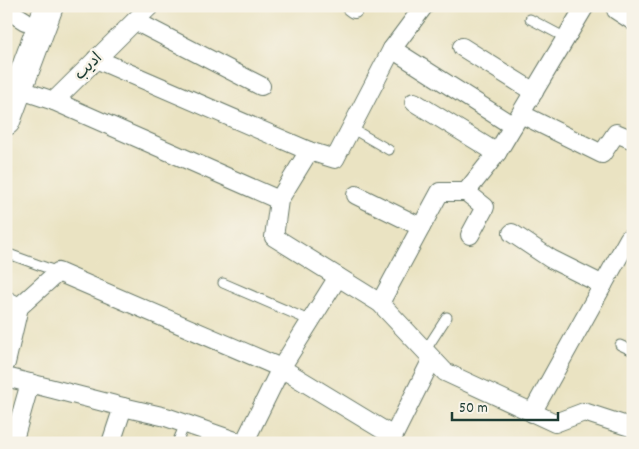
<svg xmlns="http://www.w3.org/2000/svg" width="639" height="449" font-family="Dekko,'Playpen Sans Arabic',sans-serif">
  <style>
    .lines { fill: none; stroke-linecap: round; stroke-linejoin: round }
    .lane-casing { stroke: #676; stroke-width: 11 }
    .street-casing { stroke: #676; stroke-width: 20 }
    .primary-casing { stroke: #676; stroke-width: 30 }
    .lane { stroke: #fff; stroke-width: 9 }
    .street { stroke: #fff; stroke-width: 18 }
    .primary { stroke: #fff; stroke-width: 28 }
    .labels { text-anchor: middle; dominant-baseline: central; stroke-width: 5; stroke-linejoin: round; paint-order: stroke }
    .street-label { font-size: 16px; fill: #1f3d34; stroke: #f7f3e8 }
  </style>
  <rect width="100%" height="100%" fill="#f7f3e8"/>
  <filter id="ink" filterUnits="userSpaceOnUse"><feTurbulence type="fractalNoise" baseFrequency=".02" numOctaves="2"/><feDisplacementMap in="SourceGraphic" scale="10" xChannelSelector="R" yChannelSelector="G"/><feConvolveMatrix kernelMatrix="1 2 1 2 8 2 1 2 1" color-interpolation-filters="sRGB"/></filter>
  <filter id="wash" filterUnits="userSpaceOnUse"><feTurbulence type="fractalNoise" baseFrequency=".0096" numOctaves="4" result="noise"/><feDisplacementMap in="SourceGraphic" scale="20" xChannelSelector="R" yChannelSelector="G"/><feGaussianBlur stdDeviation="1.12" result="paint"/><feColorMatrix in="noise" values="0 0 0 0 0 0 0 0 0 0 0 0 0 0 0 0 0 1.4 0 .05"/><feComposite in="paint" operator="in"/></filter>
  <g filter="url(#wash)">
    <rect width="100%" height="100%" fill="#eae3c2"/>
  </g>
  <g filter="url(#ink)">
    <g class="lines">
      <g class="lane-casing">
        <g id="lane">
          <path d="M 530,19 L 566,38"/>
          <path d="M 351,128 L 389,150"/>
          <path d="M 6,253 L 58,272"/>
          <path d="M 223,283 L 311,321"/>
          <path d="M 620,345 L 633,351"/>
          <path d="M 425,351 L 447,317"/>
          <path d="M 177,443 L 185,424"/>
        </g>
      </g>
      <g class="street-casing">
        <g id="street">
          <path d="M 350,6 L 354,9"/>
          <path d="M 6,9 L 25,21"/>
          <path d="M 616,10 L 633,21"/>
          <path d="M 135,21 L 261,86"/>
          <path d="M 462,47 L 534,92"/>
          <path d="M 392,49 L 513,126"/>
          <path d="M 96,59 L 309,151 L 335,159 L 392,49 L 424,6"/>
          <path d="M 18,89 L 54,101 L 150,6"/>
          <path d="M 54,101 L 279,200"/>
          <path d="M 414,102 L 497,153"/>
          <path d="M 521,114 L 602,154 L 616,133 L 633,140"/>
          <path d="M 309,151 L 279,200 L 274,237 L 380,303 L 445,372 L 555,423 L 584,412 L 633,428"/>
          <path d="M 466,192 L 485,207 L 470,235"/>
          <path d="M 356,195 L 421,227"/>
          <path d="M 512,233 L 551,259 L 603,285"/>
          <path d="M 6,300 L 19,307 L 6,363"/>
          <path d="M 380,303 L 440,192 L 466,192 L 497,153 L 585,6"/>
          <path d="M 19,307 L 58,272 L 281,368 L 338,277"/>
          <path d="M 6,377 L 123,407 L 111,443"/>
          <path d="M 123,407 L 166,417 L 241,443"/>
          <path d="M 532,413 L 629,238"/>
          <path d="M 13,443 L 30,383"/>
          <path d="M 244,443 L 281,368 L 393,436"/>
          <path d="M 390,443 L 432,359"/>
        </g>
      </g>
      <g class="primary-casing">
        <path id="primary" d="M 6,121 L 49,6"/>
      </g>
      <use href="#lane" class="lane"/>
      <use href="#street" class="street"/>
      <use href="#primary" class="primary"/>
    </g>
  </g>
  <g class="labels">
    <g class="street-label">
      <text transform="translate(89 67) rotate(-45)">ادیب</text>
    </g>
  </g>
  <rect width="639" height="449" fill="none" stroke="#f7f3e8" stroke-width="25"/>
  <path d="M452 412v8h106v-8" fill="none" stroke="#1f3d34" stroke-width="2.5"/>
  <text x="459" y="412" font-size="15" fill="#1f3d34" stroke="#f7f3e8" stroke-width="4" paint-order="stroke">50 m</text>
</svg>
